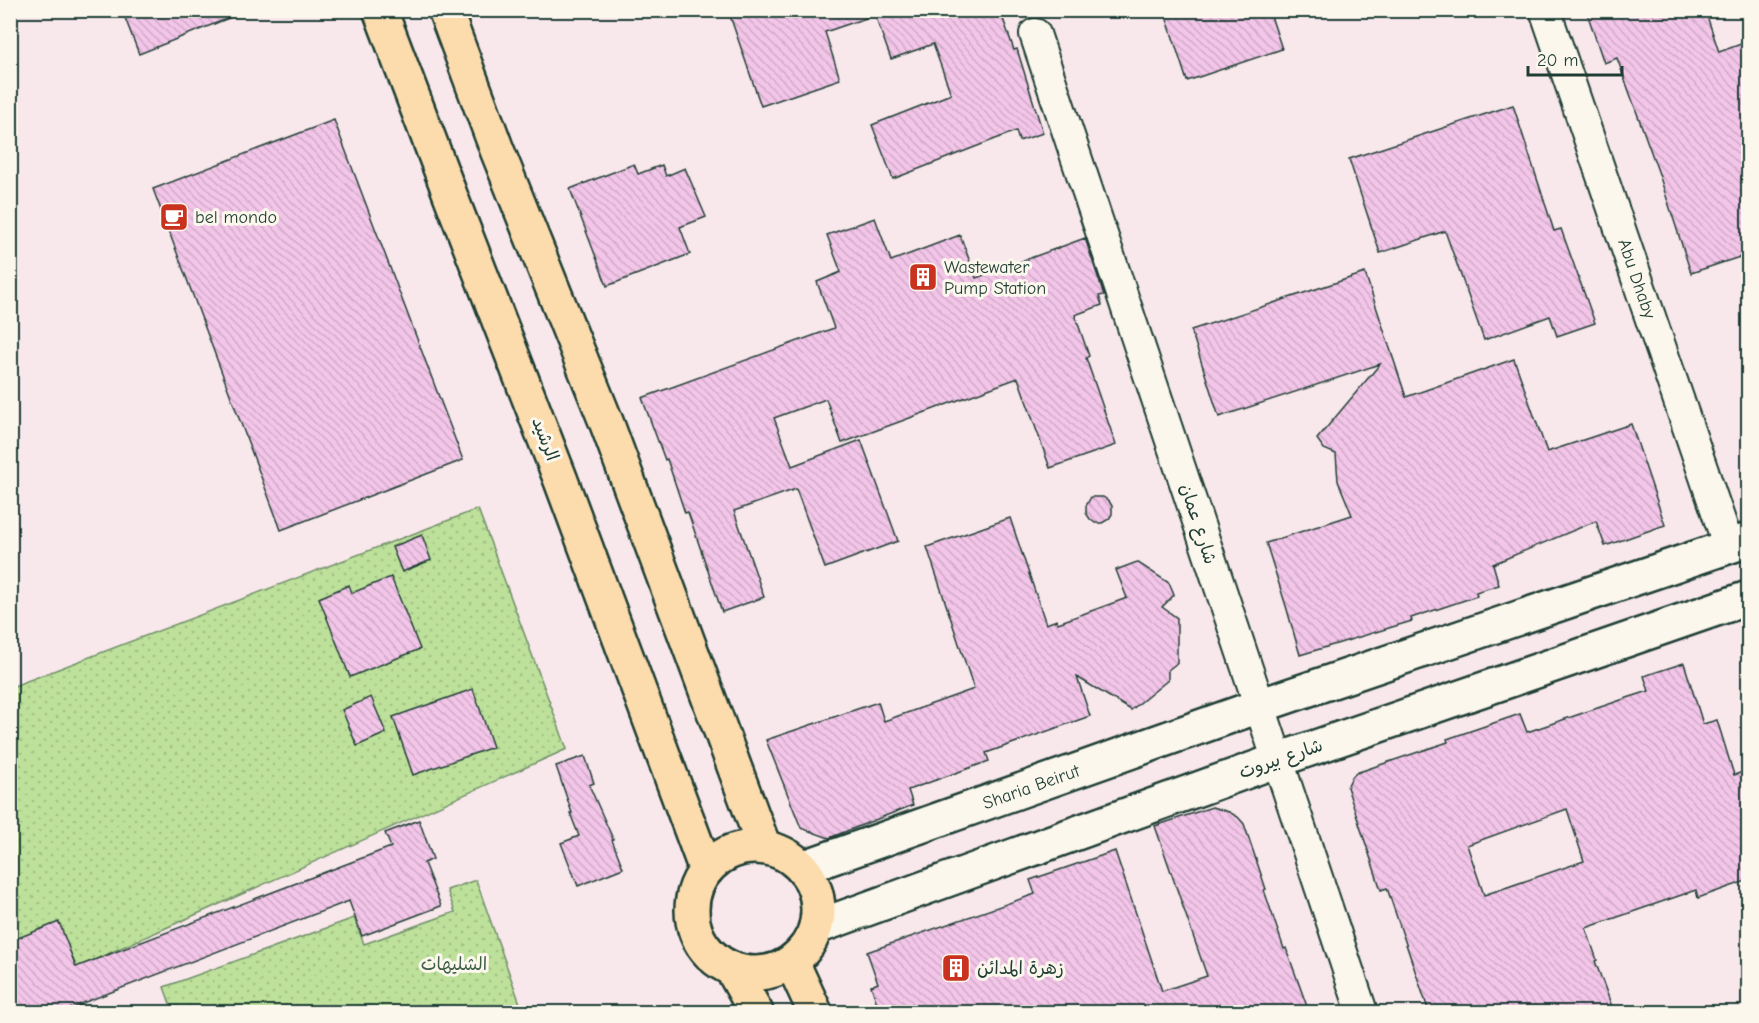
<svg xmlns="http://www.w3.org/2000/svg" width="1759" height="1023" font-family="'Comic Neue','Playpen Sans Arabic',sans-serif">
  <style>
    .park { fill: url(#park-dots); stroke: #6e8e67; stroke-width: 1.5 }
    .building { fill: url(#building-back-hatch); stroke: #1f3d34; stroke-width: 1.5; fill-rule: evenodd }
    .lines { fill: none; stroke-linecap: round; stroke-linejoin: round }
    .minor-casing { stroke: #1f3d34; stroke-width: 34 }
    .secondary-casing { stroke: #1f3d34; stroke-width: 38 }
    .primary-casing { stroke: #1f3d34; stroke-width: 38 }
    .minor { stroke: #fbf7ec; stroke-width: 30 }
    .secondary { stroke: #fbf7ec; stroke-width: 33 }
    .primary { stroke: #fcdcac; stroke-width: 33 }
    .labels { text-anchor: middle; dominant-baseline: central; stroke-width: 6; stroke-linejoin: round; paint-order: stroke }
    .poi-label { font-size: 18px; fill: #1f3d34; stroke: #fbf7ec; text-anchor: start }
    .street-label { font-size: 18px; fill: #1f3d34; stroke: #fbf7ec }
    .park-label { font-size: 18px; fill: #3f5e48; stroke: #fbf7ec }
  </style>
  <defs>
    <pattern id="park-dots" width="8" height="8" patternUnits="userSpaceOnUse" patternTransform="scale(1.5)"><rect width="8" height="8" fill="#bde09a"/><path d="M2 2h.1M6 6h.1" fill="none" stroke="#a2c185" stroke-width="1.8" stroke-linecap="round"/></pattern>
    <pattern id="building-back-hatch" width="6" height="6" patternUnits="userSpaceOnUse" patternTransform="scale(1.5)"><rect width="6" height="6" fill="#f3c5e8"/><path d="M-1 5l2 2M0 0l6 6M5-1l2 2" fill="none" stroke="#d0aac8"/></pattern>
  </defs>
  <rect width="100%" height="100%" fill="#f9e8eb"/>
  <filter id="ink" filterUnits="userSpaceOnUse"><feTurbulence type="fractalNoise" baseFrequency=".0167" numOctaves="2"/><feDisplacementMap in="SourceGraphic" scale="12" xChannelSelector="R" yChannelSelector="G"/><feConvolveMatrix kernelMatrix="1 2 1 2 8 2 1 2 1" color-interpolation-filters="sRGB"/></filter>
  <g filter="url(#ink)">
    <g class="park">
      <path d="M 478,509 L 567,749 L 11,997 L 11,687 Z"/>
      <path d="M 476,880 L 523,1012 L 173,1012 L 164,987 L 354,918 L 364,944 L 455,912 L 447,890 Z"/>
    </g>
    <g class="building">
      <path d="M 122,10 L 244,10 L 244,12 L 139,54 Z"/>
      <path d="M 728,10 L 1000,10 L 1014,50 L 1017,49 L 1043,133 L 1019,141 L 1016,131 L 893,179 L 872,125 L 951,94 L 933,44 L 891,59 L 875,15 L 825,32 L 840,79 L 761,106 Z"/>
      <path d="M 1164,10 L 1269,10 L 1282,49 L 1187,81 Z"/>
      <path d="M 1586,10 L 1705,10 L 1719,52 L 1749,41 L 1749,254 L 1691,273 L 1659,174 L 1617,58 L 1604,63 Z"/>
      <path d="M 1513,105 L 1554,231 L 1561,229 L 1595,323 L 1557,336 L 1550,316 L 1484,340 L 1445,231 L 1380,253 L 1349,159 Z"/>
      <path d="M 334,120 L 463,460 L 281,530 L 153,189 Z"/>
      <path d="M 634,164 L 638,174 L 662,165 L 666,176 L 685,168 L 706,217 L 680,227 L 690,254 L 607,286 L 570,189 Z"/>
      <path d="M 875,218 L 891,261 L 960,235 L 976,278 L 1085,238 L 1104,295 L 1099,296 L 1102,305 L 1075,315 L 1089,356 L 1086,358 L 1116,445 L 1050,468 L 1018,378 L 842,443 L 826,399 L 774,418 L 792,466 L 861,440 L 898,541 L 825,568 L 796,489 L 734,511 L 764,597 L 722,612 L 688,512 L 685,513 L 667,459 L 665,460 L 642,398 L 834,328 L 817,282 L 841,272 L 827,235 Z"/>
      <path d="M 1365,273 L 1406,397 L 1514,359 L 1547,452 L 1631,424 L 1665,525 L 1605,546 L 1596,521 L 1493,564 L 1499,585 L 1476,592 L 1477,596 L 1411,618 L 1412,621 L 1300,655 L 1286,606 L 1266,543 L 1352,515 L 1338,481 L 1336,454 L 1324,449 L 1317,439 L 1380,364 L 1219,417 L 1191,330 Z"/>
      <path d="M 1091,497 L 1103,497 L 1109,501 L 1112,506 L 1112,514 L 1109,519 L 1102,523 L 1095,523 L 1090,519 L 1086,513 L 1086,506 Z"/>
      <path d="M 1010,518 L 1046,624 L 1057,620 L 1058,623 L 1127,598 L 1116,570 L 1137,562 L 1169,583 L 1174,595 L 1162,607 L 1177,618 L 1177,663 L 1168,670 L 1168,680 L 1131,710 L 1077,677 L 1090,716 L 986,753 L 989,761 L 908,790 L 913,805 L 829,838 L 801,828 L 766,740 L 878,702 L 884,721 L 974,689 L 927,547 Z"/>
      <path d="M 422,535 L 431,560 L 402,572 L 392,547 Z"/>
      <path d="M 391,577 L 420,649 L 350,677 L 319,598 L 349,585 L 352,593 Z"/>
      <path d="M 1684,663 L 1703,724 L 1717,720 L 1734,775 L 1749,770 L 1749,880 L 1698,898 L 1696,890 L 1586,928 L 1597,960 L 1595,961 L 1614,1012 L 1429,1012 L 1387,888 L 1381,890 L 1349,793 L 1347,787 L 1352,777 L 1356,773 L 1448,742 L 1447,739 L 1520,714 L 1527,732 L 1627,698 L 1649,691 L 1644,676 ZM 1567,809 L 1584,861 L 1484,895 L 1467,845 Z"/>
      <path d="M 473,689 L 493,747 L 413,775 L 393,717 Z"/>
      <path d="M 371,697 L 386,733 L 357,746 L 342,710 Z"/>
      <path d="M 585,756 L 594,783 L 589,785 L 613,839 L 612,840 L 623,868 L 578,886 L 561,843 L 579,836 L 570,813 L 572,813 L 556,766 Z"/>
      <path d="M 1212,807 L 1229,812 L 1238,817 L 1244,824 L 1266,889 L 1264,890 L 1284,949 L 1286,948 L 1309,1012 L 880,1012 L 871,986 L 878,983 L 867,952 L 1035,894 L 1030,880 L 1115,851 L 1162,991 L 1207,976 L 1155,826 Z"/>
      <path d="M 419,820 L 433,859 L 424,863 L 441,906 L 362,936 L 349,901 L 80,1004 L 81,1005 L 62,1012 L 10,1012 L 10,941 L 59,922 L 76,967 L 391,847 L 385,833 Z"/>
    </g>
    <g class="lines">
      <g class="minor-casing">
        <g id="minor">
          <path id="s1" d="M 1545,10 L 1729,547"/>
          <path d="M 1035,34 L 1362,1012"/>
        </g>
      </g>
      <g class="secondary-casing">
        <g id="secondary">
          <path id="s2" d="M 802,868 L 1259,706 L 1748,540"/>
          <path d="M 817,927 L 1278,760 L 1748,598"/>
        </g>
      </g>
      <g class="primary-casing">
        <g id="primary">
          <path d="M 380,10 L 454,205 L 560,478 L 706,870"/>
          <path d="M 445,10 L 497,150 L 607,424 L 764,847"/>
          <circle cx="755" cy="910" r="63"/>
          <path d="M 792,962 L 815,1012"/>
          <path d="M 732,969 L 756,1012"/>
        </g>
      </g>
      <use href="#minor" class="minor"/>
      <use href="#secondary" class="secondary"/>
      <use href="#primary" class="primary"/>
    </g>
  </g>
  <defs>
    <g id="cafe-square" transform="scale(1.5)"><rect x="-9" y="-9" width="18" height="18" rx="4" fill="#c8321e" stroke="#fbf7ec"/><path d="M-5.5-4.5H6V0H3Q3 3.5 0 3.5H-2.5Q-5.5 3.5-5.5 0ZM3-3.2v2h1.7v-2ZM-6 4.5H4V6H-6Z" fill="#fff"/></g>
    <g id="building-square" transform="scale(1.5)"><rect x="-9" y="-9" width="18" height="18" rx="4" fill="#c8321e" stroke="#fbf7ec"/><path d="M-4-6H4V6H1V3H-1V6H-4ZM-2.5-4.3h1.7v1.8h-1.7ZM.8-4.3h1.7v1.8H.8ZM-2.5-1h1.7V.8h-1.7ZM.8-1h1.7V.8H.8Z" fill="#fff"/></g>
  </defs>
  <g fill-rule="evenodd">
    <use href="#cafe-square" x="174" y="217"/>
    <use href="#building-square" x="923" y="277"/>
    <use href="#building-square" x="956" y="968"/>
  </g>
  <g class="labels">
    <g class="poi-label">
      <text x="195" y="217">bel mondo</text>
      <text x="944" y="267">Wastewater<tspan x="944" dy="21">Pump Station</tspan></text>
      <text x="977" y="968">زهرة المدائن</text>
    </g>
    <g class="street-label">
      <text stroke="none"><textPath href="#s1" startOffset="284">Abu Dhaby</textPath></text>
      <text transform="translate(545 439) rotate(69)">الرشيد</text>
      <text transform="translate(1198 524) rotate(72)">شارع عمان</text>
      <text transform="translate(1281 759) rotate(-19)">شارع بيروت</text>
      <text stroke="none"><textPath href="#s2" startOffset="243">Sharia Beirut</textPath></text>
    </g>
    <g class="park-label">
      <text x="454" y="964">الشليهات</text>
    </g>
  </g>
  <rect width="1759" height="1023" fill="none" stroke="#fbf7ec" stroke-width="36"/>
  <rect x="18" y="18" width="1723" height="987" fill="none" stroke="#1f3d34" stroke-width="2" filter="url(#ink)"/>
  <path d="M1528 66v9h94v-9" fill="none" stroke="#1f3d34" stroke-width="3"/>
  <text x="1537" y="66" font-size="18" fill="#1f3d34" stroke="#fbf7ec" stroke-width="4.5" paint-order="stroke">20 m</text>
</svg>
